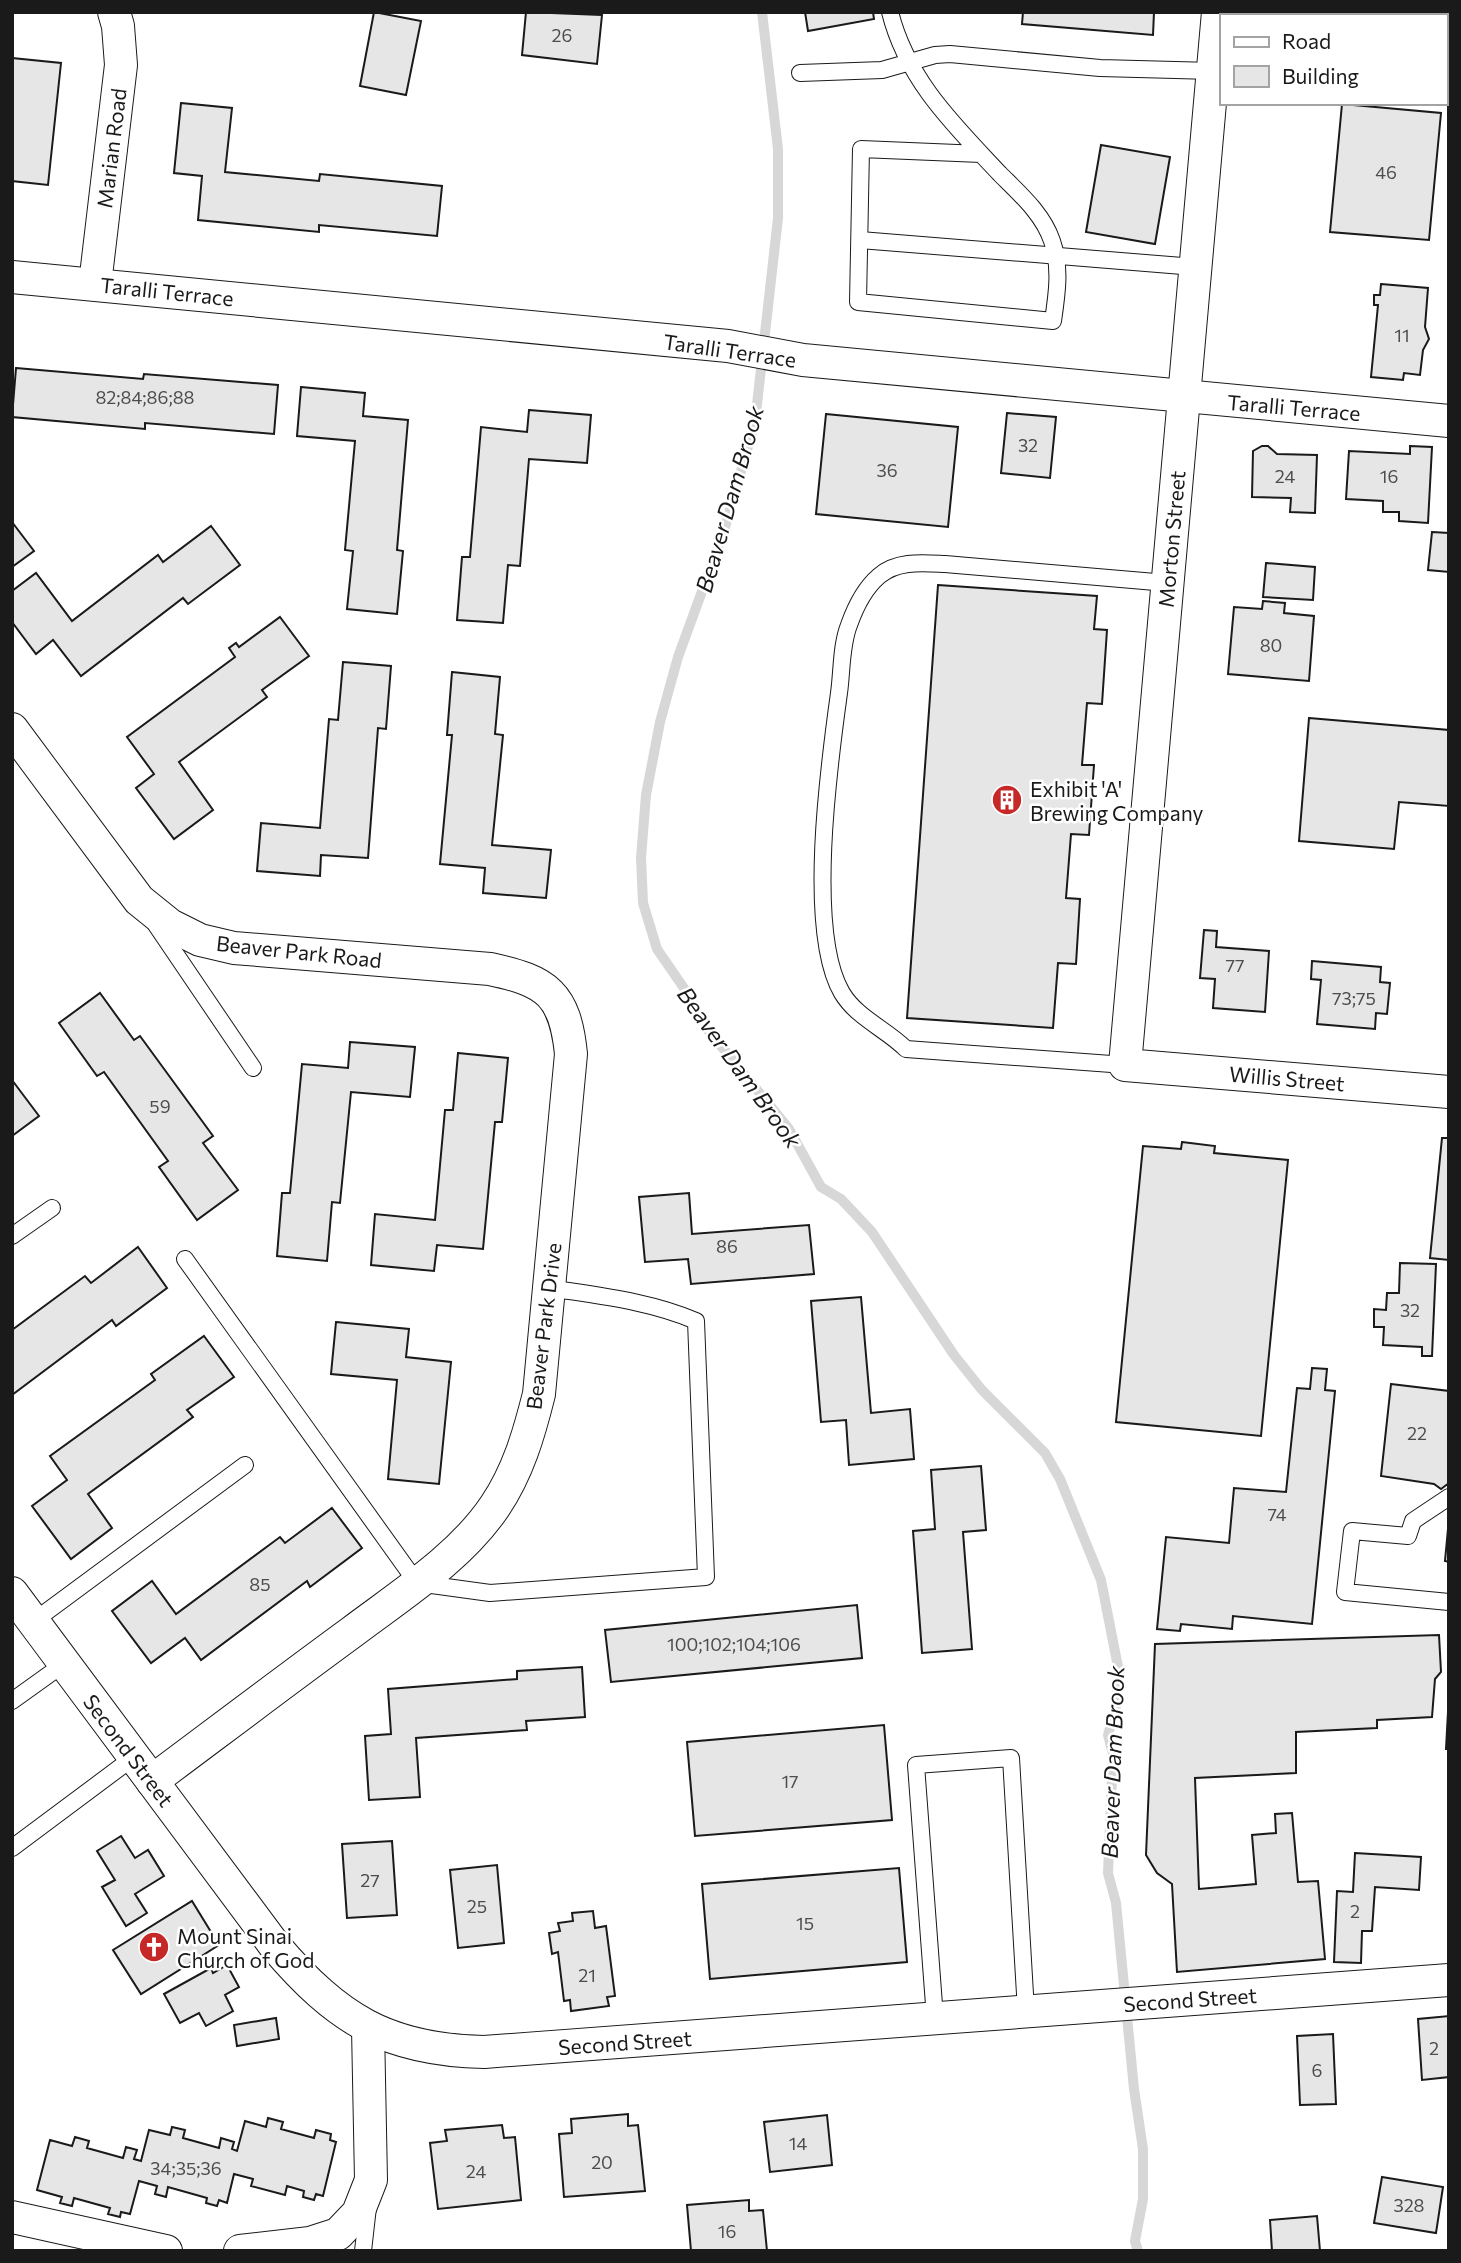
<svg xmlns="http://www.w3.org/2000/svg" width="1461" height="2263" font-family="Commissioner,sans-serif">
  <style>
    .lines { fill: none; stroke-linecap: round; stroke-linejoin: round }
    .stream { stroke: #d7d7d7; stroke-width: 10 }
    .building { fill: #e6e6e6; stroke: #1a1a1a; stroke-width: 2 }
    .service-casing { stroke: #1a1a1a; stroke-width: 18 }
    .minor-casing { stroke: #1a1a1a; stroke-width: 34 }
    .service { stroke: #fff; stroke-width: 16 }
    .minor { stroke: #fff; stroke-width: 32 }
    .labels { text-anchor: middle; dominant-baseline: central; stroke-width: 5; stroke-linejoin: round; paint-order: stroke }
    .number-label { font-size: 18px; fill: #4d4d4d }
    .street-label { font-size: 21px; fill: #1a1a1a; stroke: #fff }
    .poi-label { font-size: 21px; fill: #1a1a1a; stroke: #fff; text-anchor: start }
    .water-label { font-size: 23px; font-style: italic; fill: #1a1a1a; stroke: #fff }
  </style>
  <rect width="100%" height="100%" fill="#fff"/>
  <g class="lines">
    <path class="stream" d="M 762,12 L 778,149 L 778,218 L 755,422 L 724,531 L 678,657 L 660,722 L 646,795 L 641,858 L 643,903 L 657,949 L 688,994 L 708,1030 L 789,1129 L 821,1187 L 841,1199 L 872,1232 L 954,1355 L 982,1390 L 1045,1453 L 1060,1479 L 1101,1580 L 1118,1667 L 1116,1706 L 1108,1735 L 1113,1754 L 1108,1873 L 1116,1903 L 1134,2089 L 1143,2149 L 1143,2199 L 1135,2241 L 1138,2251"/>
  </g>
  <g class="building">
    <path d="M 374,12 L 421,21 L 406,95 L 360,86 Z"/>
    <path d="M 526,12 L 602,15 L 597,64 L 522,55 Z"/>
    <path d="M 805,12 L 873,12 L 874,19 L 808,31 Z"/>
    <path d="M 1023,12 L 1154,12 L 1153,35 L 1022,24 Z"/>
    <path d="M 1386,12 L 1449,12 L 1449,21 L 1445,21 L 1445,16 L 1386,16 Z"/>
    <path d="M 12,58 L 61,63 L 48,185 L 12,181 Z"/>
    <path d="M 181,103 L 232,108 L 225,172 L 319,181 L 320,174 L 442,186 L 437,236 L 319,225 L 319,232 L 198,220 L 202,176 L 174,173 Z"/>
    <path d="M 1342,104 L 1441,113 L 1429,240 L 1330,232 Z"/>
    <path d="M 1101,145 L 1170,157 L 1155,244 L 1086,232 Z"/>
    <path d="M 1381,284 L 1428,288 L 1425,327 L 1429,339 L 1423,350 L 1420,375 L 1404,373 L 1403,380 L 1371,377 L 1378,305 L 1374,305 L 1374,295 L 1380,295 Z"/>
    <path d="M 16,368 L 143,379 L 144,374 L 278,385 L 274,434 L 145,423 L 145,429 L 12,417 Z"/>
    <path d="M 301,387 L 365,393 L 363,416 L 408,420 L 397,550 L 403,551 L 397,614 L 347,609 L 353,551 L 345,550 L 355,441 L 297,436 Z"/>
    <path d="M 529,410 L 591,415 L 587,463 L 529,459 L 520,566 L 508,565 L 503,623 L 457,620 L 462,557 L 470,557 L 481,427 L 527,432 Z"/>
    <path d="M 1007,413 L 1056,417 L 1050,478 L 1001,473 Z"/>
    <path d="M 826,414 L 958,427 L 948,527 L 816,514 Z"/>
    <path d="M 1262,446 L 1268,446 L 1277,454 L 1317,455 L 1315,513 L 1290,512 L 1291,498 L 1252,497 L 1253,451 Z"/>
    <path d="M 1410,446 L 1432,447 L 1428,523 L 1399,521 L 1399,512 L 1383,512 L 1383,501 L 1346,499 L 1349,451 L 1410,454 Z"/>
    <path d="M 12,522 L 34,551 L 12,567 Z"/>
    <path d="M 211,526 L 240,565 L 188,604 L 183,598 L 81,676 L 53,640 L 36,654 L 12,622 L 12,591 L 36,573 L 72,621 L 158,555 L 163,562 Z"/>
    <path d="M 1432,532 L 1449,533 L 1449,572 L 1428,570 Z"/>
    <path d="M 1266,563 L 1315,567 L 1313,600 L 1263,597 Z"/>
    <path d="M 938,585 L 1097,596 L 1094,629 L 1107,630 L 1102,704 L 1087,703 L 1082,765 L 1094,765 L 1089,835 L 1071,834 L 1066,898 L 1080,899 L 1076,964 L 1058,963 L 1053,1028 L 907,1018 Z"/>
    <path d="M 1263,601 L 1285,603 L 1284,613 L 1314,616 L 1309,681 L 1228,674 L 1234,607 L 1262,609 Z"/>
    <path d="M 280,617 L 309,656 L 262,690 L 267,697 L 179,762 L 213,810 L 174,839 L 136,788 L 154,774 L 127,737 L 235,657 L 229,648 L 236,643 L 239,647 Z"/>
    <path d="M 343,662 L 391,666 L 386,729 L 378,728 L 368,858 L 321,855 L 320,876 L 257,871 L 261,823 L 320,828 L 329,719 L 338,720 Z"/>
    <path d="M 452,672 L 500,677 L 495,734 L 503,735 L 492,845 L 551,850 L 546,898 L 483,893 L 485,868 L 440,864 L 452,735 L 447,735 Z"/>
    <path d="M 1309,718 L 1449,730 L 1449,806 L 1399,802 L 1394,849 L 1299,841 Z"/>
    <path d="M 1204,930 L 1217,931 L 1216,947 L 1269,951 L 1265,1012 L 1213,1008 L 1215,979 L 1200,978 Z"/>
    <path d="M 1312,961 L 1381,967 L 1380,982 L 1390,983 L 1387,1014 L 1376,1013 L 1375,1029 L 1317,1024 L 1321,980 L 1311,979 Z"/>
    <path d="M 100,993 L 134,1040 L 140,1036 L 213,1136 L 203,1143 L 238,1190 L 197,1220 L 159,1167 L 168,1161 L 104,1072 L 97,1076 L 59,1023 Z"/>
    <path d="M 350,1042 L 415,1047 L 410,1097 L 351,1092 L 340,1203 L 332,1202 L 327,1261 L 277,1256 L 282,1193 L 290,1193 L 302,1064 L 348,1068 Z"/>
    <path d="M 458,1053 L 508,1058 L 502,1122 L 495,1122 L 483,1249 L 437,1245 L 434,1271 L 371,1265 L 375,1214 L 435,1220 L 445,1110 L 453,1110 Z"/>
    <path d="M 12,1080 L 39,1116 L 12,1136 Z"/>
    <path d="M 1442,1138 L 1449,1138 L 1449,1260 L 1430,1258 Z"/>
    <path d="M 1182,1142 L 1215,1146 L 1214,1153 L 1288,1160 L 1261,1436 L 1116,1422 L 1143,1146 L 1181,1149 Z"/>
    <path d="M 689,1193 L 692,1234 L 809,1225 L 814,1274 L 691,1284 L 688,1259 L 645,1262 L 639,1197 Z"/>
    <path d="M 138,1247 L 167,1288 L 116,1326 L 112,1320 L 12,1395 L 12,1330 L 85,1276 L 91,1283 Z"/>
    <path d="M 1400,1263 L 1436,1264 L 1432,1356 L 1422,1356 L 1422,1347 L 1383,1345 L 1384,1327 L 1374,1327 L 1374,1309 L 1386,1310 L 1387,1293 L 1399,1293 Z"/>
    <path d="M 861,1297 L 871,1413 L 910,1409 L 914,1459 L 849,1465 L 846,1420 L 821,1422 L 811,1301 Z"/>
    <path d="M 336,1322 L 409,1329 L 406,1357 L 451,1362 L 439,1484 L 388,1479 L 397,1380 L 331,1374 Z"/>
    <path d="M 204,1336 L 234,1377 L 187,1410 L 193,1417 L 88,1494 L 112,1528 L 71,1559 L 32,1506 L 67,1480 L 50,1456 L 155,1380 L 151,1374 Z"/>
    <path d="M 1312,1368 L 1327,1369 L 1325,1390 L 1335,1391 L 1312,1624 L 1233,1616 L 1232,1629 L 1181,1624 L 1180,1631 L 1157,1629 L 1166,1537 L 1229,1543 L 1234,1488 L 1286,1492 L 1297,1388 L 1310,1389 Z"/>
    <path d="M 1391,1384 L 1449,1391 L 1449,1483 L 1441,1489 L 1434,1484 L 1381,1476 Z"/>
    <path d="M 981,1466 L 986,1530 L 963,1532 L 972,1649 L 922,1653 L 913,1531 L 935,1529 L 931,1470 Z"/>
    <path d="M 332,1508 L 362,1548 L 310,1587 L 307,1581 L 201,1660 L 185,1638 L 151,1663 L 112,1611 L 152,1581 L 176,1614 L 280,1537 L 285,1543 Z"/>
    <path d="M 1449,1518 L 1449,1562 L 1445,1561 Z"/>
    <path d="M 857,1605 L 862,1658 L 611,1682 L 605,1630 Z"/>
    <path d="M 1439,1635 L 1441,1672 L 1435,1679 L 1432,1717 L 1377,1720 L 1377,1728 L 1296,1732 L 1296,1773 L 1195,1778 L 1199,1889 L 1256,1884 L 1252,1835 L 1276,1833 L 1275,1814 L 1292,1813 L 1298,1882 L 1318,1881 L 1325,1959 L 1177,1972 L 1172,1884 L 1157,1873 L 1146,1855 L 1155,1644 Z"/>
    <path d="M 582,1667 L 585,1717 L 526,1721 L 527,1730 L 416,1738 L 420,1797 L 369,1800 L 365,1736 L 391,1734 L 388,1689 L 517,1679 L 517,1671 Z"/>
    <path d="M 1449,1693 L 1449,1749 L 1446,1749 Z"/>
    <path d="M 884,1725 L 892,1820 L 695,1836 L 687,1742 Z"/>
    <path d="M 121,1836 L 135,1858 L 148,1850 L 164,1876 L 135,1894 L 147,1913 L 126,1926 L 102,1887 L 115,1880 L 97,1851 Z"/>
    <path d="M 392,1841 L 397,1915 L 347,1918 L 342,1844 Z"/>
    <path d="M 1355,1853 L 1421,1857 L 1419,1890 L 1375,1887 L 1372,1931 L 1362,1931 L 1361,1963 L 1334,1962 L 1337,1891 L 1353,1892 Z"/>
    <path d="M 497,1865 L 504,1943 L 458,1948 L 450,1870 Z"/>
    <path d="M 899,1868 L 907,1962 L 710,1979 L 702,1884 Z"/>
    <path d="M 192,1901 L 219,1945 L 141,1994 L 113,1950 Z"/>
    <path d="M 593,1911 L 595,1928 L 606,1926 L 615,1996 L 607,1997 L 609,2006 L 571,2011 L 570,2000 L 564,2001 L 558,1952 L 552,1954 L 549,1933 L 560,1931 L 558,1923 L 573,1921 L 572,1913 Z"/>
    <path d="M 227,1965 L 239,1987 L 225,1995 L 233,2011 L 206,2026 L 199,2013 L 180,2023 L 164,1994 L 211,1968 L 213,1973 Z"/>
    <path d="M 1449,2016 L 1449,2077 L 1422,2080 L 1418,2019 Z"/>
    <path d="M 276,2018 L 279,2039 L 237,2046 L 234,2025 Z"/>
    <path d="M 1333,2034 L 1336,2104 L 1300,2105 L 1297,2036 Z"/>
    <path d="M 628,2114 L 628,2126 L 638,2125 L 645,2191 L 564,2197 L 559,2134 L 572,2133 L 571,2119 Z"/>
    <path d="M 827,2115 L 832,2165 L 770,2172 L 764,2122 Z"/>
    <path d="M 268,2118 L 283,2122 L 281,2129 L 314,2138 L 316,2130 L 331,2134 L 330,2140 L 336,2142 L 323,2196 L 316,2194 L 314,2200 L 303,2197 L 304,2191 L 287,2186 L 285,2195 L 251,2186 L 253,2179 L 234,2174 L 227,2203 L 219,2200 L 217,2206 L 206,2203 L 207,2198 L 168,2187 L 166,2197 L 155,2194 L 157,2186 L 139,2181 L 130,2214 L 121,2212 L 120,2217 L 108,2214 L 110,2208 L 74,2198 L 72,2206 L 60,2203 L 62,2197 L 37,2190 L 50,2140 L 72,2146 L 75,2137 L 89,2141 L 87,2148 L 123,2158 L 126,2147 L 137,2150 L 134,2159 L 141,2161 L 149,2130 L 170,2135 L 172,2127 L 185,2130 L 183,2138 L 219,2148 L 221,2138 L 234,2142 L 232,2149 L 237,2151 L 245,2121 L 266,2127 Z"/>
    <path d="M 502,2125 L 504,2138 L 515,2137 L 521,2200 L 438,2209 L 430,2143 L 447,2141 L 445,2130 Z"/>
    <path d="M 1382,2177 L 1443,2187 L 1436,2233 L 1374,2223 Z"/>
    <path d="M 749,2200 L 749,2211 L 763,2210 L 767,2251 L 691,2251 L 687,2205 Z"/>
    <path d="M 1317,2216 L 1320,2251 L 1272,2251 L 1270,2220 Z"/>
  </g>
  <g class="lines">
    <g class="service-casing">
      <g id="service">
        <path d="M 890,12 C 907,80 954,125 1000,174 C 1020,194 1043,214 1052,241 C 1061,267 1057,294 1053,321 L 858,302 L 861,149 L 981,154"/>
        <path d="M 800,73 L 882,70 L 935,55 L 950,54 L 1100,68 L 1213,71"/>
        <path d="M 860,240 L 1195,267"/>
        <path d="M 156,925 L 253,1068"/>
        <path d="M 1125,1065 L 906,1049 C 886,1029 857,1018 842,993 C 806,932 829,765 839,693 C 842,672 841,645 849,625 C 855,608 865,588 879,576 C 897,560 924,563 945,564 L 1167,583"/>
        <path d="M 12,1236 L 52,1208"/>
        <path d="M 185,1259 L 417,1583 L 490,1593 L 706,1577 L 696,1321 C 649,1301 600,1296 549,1288"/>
        <path d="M 1449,1497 L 1413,1521 L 1408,1536 L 1352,1531 L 1345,1592 L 1449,1602"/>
        <path d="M 34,1621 L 245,1465"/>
        <path d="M 12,1701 L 65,1663"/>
        <path d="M 12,1848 L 134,1757"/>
        <path d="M 935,2018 L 916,1765 L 1011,1758 L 1026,2011"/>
        <path d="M 363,2251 L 368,2207"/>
      </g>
    </g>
    <g class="minor-casing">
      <g id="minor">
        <path d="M 1218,12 L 1125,1065 L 1449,1092"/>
        <path d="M 12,277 L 728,346 L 803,360 L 1449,421"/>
        <path d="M 95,284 L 121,65 L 118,26 L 114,12"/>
        <path d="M 12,729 L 139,900 L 170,925 L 200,940 L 234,948 L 490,969 C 547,981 565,994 571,1054 L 539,1394 C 529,1434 518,1472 495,1506 C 460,1558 401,1595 352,1632 C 285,1681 219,1731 152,1781"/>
        <path d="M 12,1593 L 275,1946 C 337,2019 387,2050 484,2052 L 1449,1980"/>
        <path d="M 12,2217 L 166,2251"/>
        <path d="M 240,2251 L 310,2243 L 338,2234 L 358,2213 L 371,2180 L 368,2028"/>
      </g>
    </g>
    <use href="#service" class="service"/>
    <use href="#minor" class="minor"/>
  </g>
  <defs>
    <g id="building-disc" transform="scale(1.575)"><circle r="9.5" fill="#c62828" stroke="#fff"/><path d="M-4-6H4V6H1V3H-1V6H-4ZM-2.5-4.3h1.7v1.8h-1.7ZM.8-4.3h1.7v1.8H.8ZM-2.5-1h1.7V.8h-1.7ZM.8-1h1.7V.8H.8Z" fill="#fff"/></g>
    <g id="church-disc" transform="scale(1.575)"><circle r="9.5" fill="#c62828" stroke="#fff"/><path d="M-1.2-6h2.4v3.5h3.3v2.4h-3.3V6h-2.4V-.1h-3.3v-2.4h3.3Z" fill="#fff"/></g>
  </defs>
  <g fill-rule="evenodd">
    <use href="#building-disc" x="1007" y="800"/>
    <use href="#church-disc" x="154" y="1947"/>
  </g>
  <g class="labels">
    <g class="number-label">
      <text x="562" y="35">26</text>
      <text x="1386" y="172">46</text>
      <text x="1402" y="335">11</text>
      <text x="145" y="397">82;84;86;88</text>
      <text x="1028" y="445">32</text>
      <text x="887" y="470">36</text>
      <text x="1285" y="476">24</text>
      <text x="1389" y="476">16</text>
      <text x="1271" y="645">80</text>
      <text x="1235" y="965">77</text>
      <text x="1354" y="998">73;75</text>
      <text x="160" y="1106">59</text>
      <text x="727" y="1246">86</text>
      <text x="1410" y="1310">32</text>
      <text x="1417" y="1433">22</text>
      <text x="1277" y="1514">74</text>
      <text x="260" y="1584">85</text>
      <text x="734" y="1644">100;102;104;106</text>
      <text x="790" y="1781">17</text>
      <text x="370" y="1880">27</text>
      <text x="477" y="1906">25</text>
      <text x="1355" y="1911">2</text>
      <text x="805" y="1923">15</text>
      <text x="587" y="1975">21</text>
      <text x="1434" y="2048">2</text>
      <text x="1317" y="2070">6</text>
      <text x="798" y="2143">14</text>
      <text x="602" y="2162">20</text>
      <text x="186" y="2168">34;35;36</text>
      <text x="476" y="2171">24</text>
      <text x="1409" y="2205">328</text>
      <text x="727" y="2231">16</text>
    </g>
    <g class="street-label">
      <text transform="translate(111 148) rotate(-83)">Marian Road</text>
      <text transform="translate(167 291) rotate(6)">Taralli Terrace</text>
      <text transform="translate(730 350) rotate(8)">Taralli Terrace</text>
      <text transform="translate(1294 407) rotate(5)">Taralli Terrace</text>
      <text transform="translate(1171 539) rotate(-85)">Morton Street</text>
      <text transform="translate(299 951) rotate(6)">Beaver Park Road</text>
      <text transform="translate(1287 1078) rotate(5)">Willis Street</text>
      <text transform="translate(543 1326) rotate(-83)">Beaver Park Drive</text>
      <text transform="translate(129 1750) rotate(53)">Second Street</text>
      <text transform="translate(1190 1999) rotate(-4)">Second Street</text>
      <text transform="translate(625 2042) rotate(-4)">Second Street</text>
    </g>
    <g class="poi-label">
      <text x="1030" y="788">Exhibit 'A'<tspan x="1030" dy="24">Brewing Company</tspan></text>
      <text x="177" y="1935">Mount Sinai<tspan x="177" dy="24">Church of God</tspan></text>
    </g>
    <g class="water-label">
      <text transform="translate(729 499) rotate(-74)">Beaver Dam Brook</text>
      <text transform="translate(740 1067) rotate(54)">Beaver Dam Brook</text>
      <text transform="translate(1112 1762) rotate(-88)">Beaver Dam Brook</text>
    </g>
  </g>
  <rect width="1461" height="2263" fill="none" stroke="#1a1a1a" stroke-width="28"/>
  <rect x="1220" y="14" width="228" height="91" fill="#ffffff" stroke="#a3a3a3" stroke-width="2"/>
  <rect x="1234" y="37" width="35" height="10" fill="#ffffff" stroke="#a3a3a3" stroke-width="2"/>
  <text x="1282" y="49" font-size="21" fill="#1a1a1a">Road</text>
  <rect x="1234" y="66" width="35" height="21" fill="#e6e6e6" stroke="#a3a3a3" stroke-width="2"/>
  <text x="1282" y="84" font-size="21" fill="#1a1a1a">Building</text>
</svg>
